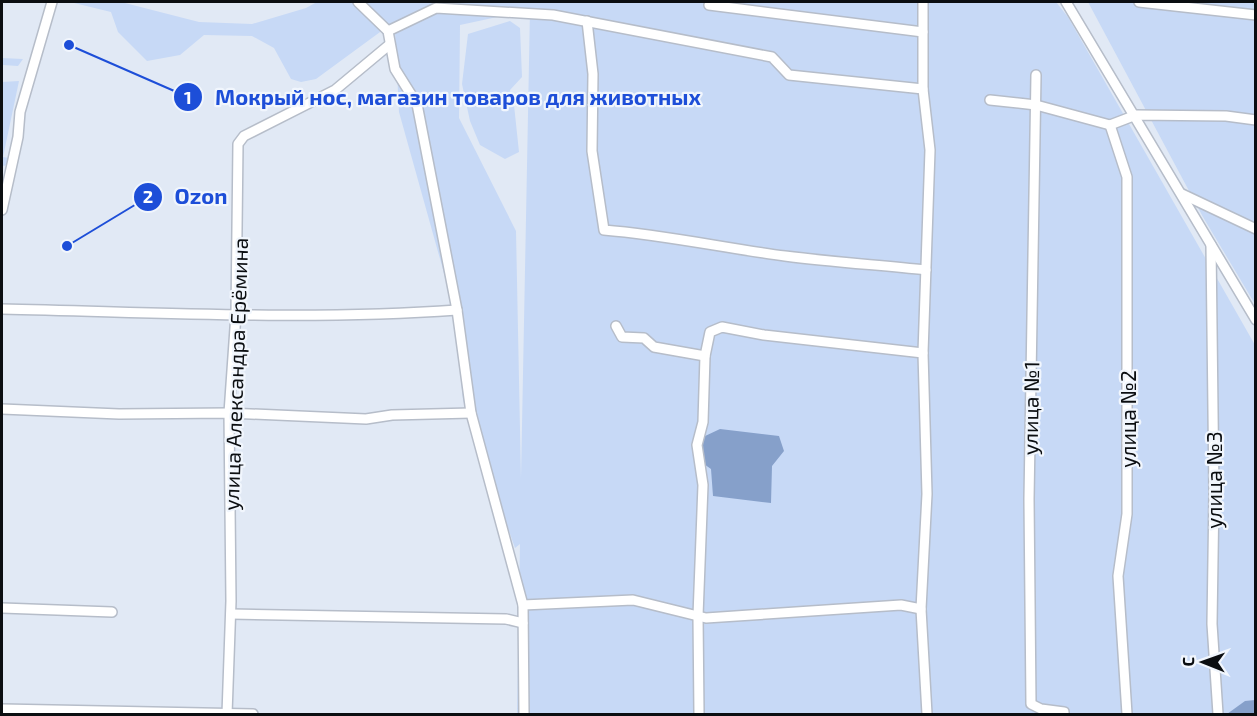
<svg xmlns="http://www.w3.org/2000/svg" width="1257" height="716" font-family="'Exo 2',sans-serif">
  <style>
    .green { fill: #c7d9f6; fill-rule: evenodd }
    .water { fill: #86a0ca }
    .lines { fill: none; stroke-linecap: round; stroke-linejoin: round }
    .street-casing { stroke: #b6bdc9; stroke-width: 12 }
    .street { stroke: #fff; stroke-width: 9 }
    .labels { text-anchor: middle; dominant-baseline: central; stroke-width: 4.5; stroke-linejoin: round; paint-order: stroke }
    .street-label { font-size: 21px; fill: #0b0e11; stroke: #f1f6fd }
    .leader { fill: none; stroke: #1d4ed8; stroke-width: 2 }
    .callout-dot { fill: #1d4ed8; stroke: #f1f6fd; stroke-width: 2 }
    .mark-label { font-size: 18px; text-anchor: middle; font-weight: bold; fill: #fff }
    .callout-label { font-size: 22px; text-anchor: middle; font-weight: bold; fill: #1d4ed8; stroke: #f1f6fd; stroke-width: 4.5; stroke-linejoin: round; paint-order: stroke }
  </style>
  <rect width="100%" height="100%" fill="#e1e9f5"/>
  <g class="green">
    <path d="M 70,2 L 121,2 L 199,22 L 252,24 L 306,8 L 317,2 L 1056,2 L 1068,17 L 1255,345 L 1255,714 L 517,714 L 520,544 L 515,548 L 463,400 L 454,309 L 399,112 L 395,32 L 391,24 L 316,79 L 301,82 L 291,79 L 274,48 L 252,36 L 204,35 L 180,55 L 147,61 L 118,32 L 111,12 ZM 530,10 L 521,478 L 521,479 L 516,231 L 459,118 L 460,25 Z"/>
    <path d="M 1088,2 L 1255,2 L 1255,304 L 1203,217 Z"/>
    <path d="M 510,21 L 520,28 L 522,77 L 510,90 L 514,105 L 519,152 L 505,159 L 480,145 L 470,121 L 462,84 L 468,34 Z"/>
    <path d="M 2,58 L 23,59 L 18,66 L 3,65 Z"/>
    <path d="M 19,81 L 3,157 L 9,158 L 8,164 L 4,166 L 2,165 L 2,82 Z"/>
  </g>
  <g class="water">
    <path d="M 720,429 L 779,436 L 784,451 L 772,466 L 771,503 L 713,496 L 711,469 L 701,462 L 703,437 Z"/>
    <path d="M 1255,700 L 1255,714 L 1227,714 L 1245,701 Z"/>
  </g>
  <g class="lines">
    <g class="street-casing">
      <g id="street">
        <path d="M 358,2 L 388,31 L 395,69 L 417,104 L 457,310 L 471,413 L 523,605 L 524,714"/>
        <path d="M 923,2 L 923,89 L 930,150 L 923,353 L 927,494 L 921,609 L 927,714"/>
        <path d="M 1066,2 L 1256,320"/>
        <path d="M 1139,2 L 1256,15"/>
        <path d="M 709,5 L 923,32"/>
        <path d="M 587,21 L 593,74 L 592,151 L 604,230 C 665,235 724,248 785,256 C 832,262 879,265 926,270"/>
        <path d="M 388,31 L 436,8 L 553,15 L 772,57 L 789,75 L 923,89"/>
        <path d="M 1036,75 L 1029,499 L 1031,704 L 1041,709 L 1064,712 L 1064,714"/>
        <path d="M 990,100 L 1036,105 L 1110,125 L 1136,115 L 1226,116 L 1256,120"/>
        <path d="M 1110,125 L 1127,177 L 1127,514 L 1118,576 L 1127,714"/>
        <path d="M 1182,194 L 1256,229"/>
        <path d="M 2,210 L 18,137 L 20,112 L 52,2"/>
        <path d="M 1211,245 L 1214,493 L 1212,624 L 1218,714"/>
        <path d="M 2,309 C 153,312 305,321 457,310"/>
        <path d="M 616,326 L 622,337 L 644,338 L 654,347 L 705,356 L 710,332 L 722,327 L 764,335 L 923,353"/>
        <path d="M 2,409 L 119,414 L 229,413 L 366,419 L 392,415 L 471,413"/>
        <path d="M 523,605 L 633,600 L 706,618 L 901,605 L 921,609"/>
        <path d="M 2,608 L 112,612"/>
        <path d="M 231,614 L 506,619 L 523,623"/>
        <path d="M 2,709 L 253,714"/>
        <path d="M 227,714 L 231,601 L 229,413 L 236,314 L 238,144 L 244,136 L 335,90 L 389,45"/>
        <path d="M 699,714 L 698,616 L 703,485 L 697,445 L 703,422 L 705,356"/>
      </g>
    </g>
    <use href="#street" class="street"/>
  </g>
  <g class="labels">
    <g class="street-label">
      <text transform="translate(235 374) rotate(-88)">улица Александра Ерёмина</text>
      <text transform="translate(1030 408) rotate(-89)">улица №1</text>
      <text transform="translate(1127 419) rotate(-90)">улица №2</text>
      <text transform="translate(1213 480) rotate(-90)">улица №3</text>
    </g>
  </g>
  <path class="leader" d="M69 45L188 97M67 246L148 197"/>
  <g class="callout-dot">
    <circle cx="69" cy="45" r="6"/>
    <circle cx="67" cy="246" r="6"/>
    <circle cx="188" cy="97" r="15"/>
    <circle cx="148" cy="197" r="15"/>
  </g>
  <g class="mark-label">
    <text x="188" y="104">1</text>
    <text x="148" y="203">2</text>
  </g>
  <g class="callout-label">
    <text x="458" y="105">Мокрый нос, магазин товаров для животных</text>
    <text x="201" y="204">Ozon</text>
  </g>
  <rect width="1257" height="716" fill="none" stroke="#0b0e11" stroke-width="6"/>
  <g transform="translate(1203 662) rotate(271)" stroke="#f1f6fd" stroke-width="4.5" paint-order="stroke">
  <path d="M0-4.5L10 22L0 15L-10 22Z" fill="#0b0e11"/>
  <text y="-9" font-size="16" font-weight="bold" text-anchor="middle" fill="#0b0e11">С</text>
  </g>
</svg>
